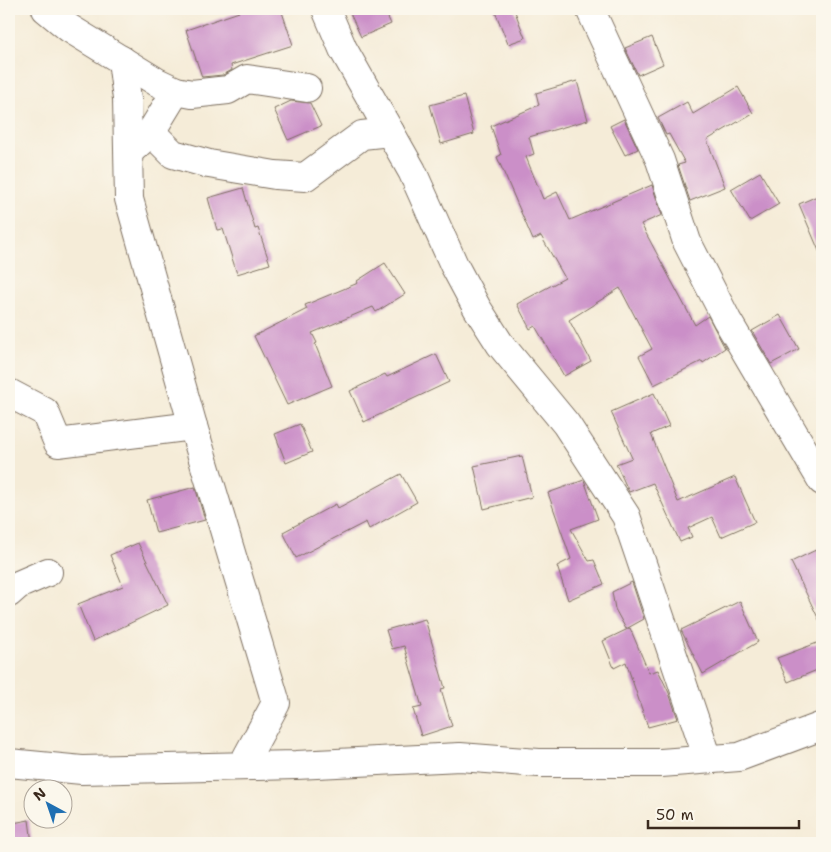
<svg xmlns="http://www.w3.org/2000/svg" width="831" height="852" font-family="'Shantell Sans',sans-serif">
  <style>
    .building { fill: #cb8fc8 }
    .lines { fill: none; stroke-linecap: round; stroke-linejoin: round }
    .minor-casing { stroke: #7c6e5f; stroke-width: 30 }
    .minor { stroke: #fff; stroke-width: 28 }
  </style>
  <rect width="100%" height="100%" fill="#fbf7ec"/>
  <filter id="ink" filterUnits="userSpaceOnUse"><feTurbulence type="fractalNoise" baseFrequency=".02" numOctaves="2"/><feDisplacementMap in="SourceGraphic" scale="10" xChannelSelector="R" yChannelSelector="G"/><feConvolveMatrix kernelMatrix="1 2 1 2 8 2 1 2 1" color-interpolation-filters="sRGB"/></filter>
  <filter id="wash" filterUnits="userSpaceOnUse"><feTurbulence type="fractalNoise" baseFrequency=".0096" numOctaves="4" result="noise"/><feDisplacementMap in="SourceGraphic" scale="20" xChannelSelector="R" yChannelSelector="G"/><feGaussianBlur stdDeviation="1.12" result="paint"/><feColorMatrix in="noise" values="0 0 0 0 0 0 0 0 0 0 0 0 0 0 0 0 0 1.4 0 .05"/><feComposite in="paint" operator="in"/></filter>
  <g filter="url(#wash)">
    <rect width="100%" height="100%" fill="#f5ecd8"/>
    <g id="blocks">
      <g class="building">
        <path d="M 238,9 L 281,9 L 293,45 L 231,65 L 232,70 L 223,75 L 202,77 L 186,30 L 239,12 Z"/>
        <path d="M 348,9 L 384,9 L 391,24 L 361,37 Z"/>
        <path d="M 494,9 L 514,9 L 525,38 L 508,44 Z"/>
        <path d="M 652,37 L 663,64 L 638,75 L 625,48 Z"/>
        <path d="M 577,81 L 588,120 L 529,137 L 534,154 L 526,157 L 543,199 L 557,192 L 570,220 L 652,185 L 662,215 L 641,224 L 695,325 L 708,316 L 725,348 L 703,363 L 702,361 L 654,385 L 639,356 L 652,349 L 620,288 L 569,320 L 591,361 L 564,376 L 535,326 L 530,329 L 517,304 L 565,278 L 541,236 L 533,240 L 497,157 L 501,155 L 491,126 L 539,105 L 536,93 Z"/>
        <path d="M 738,87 L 753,113 L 707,140 L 725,187 L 690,201 L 678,165 L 685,163 L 669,134 L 666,135 L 658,118 L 687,102 L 693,114 Z"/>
        <path d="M 464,96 L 474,134 L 441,144 L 430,105 Z"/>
        <path d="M 291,101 L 310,103 L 321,126 L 288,140 L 274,109 Z"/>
        <path d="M 624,119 L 638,149 L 625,155 L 610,126 Z"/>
        <path d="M 760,172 L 779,204 L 750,221 L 731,189 Z"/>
        <path d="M 243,188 L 255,229 L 258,228 L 270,264 L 237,274 L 223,229 L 217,230 L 208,198 Z"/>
        <path d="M 822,194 L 822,258 L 799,204 Z"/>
        <path d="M 385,263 L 405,294 L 376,312 L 373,307 L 312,333 L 317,343 L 315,344 L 332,386 L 287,405 L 254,336 L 307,309 L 305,305 L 358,283 L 357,281 Z"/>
        <path d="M 780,315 L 799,349 L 771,364 L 752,331 Z"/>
        <path d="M 436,354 L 449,382 L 364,422 L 350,391 L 385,374 L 387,377 Z"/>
        <path d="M 654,393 L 669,426 L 651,434 L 678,502 L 735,477 L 755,522 L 721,537 L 712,517 L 688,528 L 692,537 L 680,542 L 653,483 L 629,492 L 616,464 L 632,458 L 611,412 Z"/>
        <path d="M 300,424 L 312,452 L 286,463 L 275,434 Z"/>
        <path d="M 522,456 L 532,497 L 484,509 L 474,466 Z"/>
        <path d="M 401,474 L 417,502 L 369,529 L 366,522 L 296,558 L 283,532 L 336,504 L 338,508 Z"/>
        <path d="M 584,480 L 598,519 L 571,529 L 589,561 L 594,560 L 604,584 L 568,600 L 557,566 L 571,559 L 548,493 Z"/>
        <path d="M 195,487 L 205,520 L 156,533 L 147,500 Z"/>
        <path d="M 138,543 L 168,605 L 93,641 L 78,604 L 123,586 L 110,555 Z"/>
        <path d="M 822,547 L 822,626 L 791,562 Z"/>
        <path d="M 632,582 L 644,619 L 626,629 L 615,609 L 612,592 Z"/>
        <path d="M 740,601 L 758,642 L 703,674 L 681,630 Z"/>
        <path d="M 425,619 L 445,688 L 441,689 L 452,726 L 421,736 L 413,709 L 422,707 L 404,646 L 392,649 L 386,630 Z"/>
        <path d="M 630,628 L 649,673 L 658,670 L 669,693 L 678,719 L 648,727 L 626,662 L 614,668 L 603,641 Z"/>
        <path d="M 817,643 L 822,654 L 822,668 L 788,682 L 777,658 Z"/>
        <path d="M 29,820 L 32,843 L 9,843 L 9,830 L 13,829 L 13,823 Z"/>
      </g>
    </g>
  </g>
  <g filter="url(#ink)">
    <use href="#blocks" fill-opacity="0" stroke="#7c6e5f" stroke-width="1"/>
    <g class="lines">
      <g class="minor-casing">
        <g id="minor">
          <path d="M 46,9 L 69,28 L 157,82 L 176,91 L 192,94 L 228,90 L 247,79 L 307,88"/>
          <path d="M 326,9 L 343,49 L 412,171 L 454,265 L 477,308 L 500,344 L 566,424 L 626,516 L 708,759"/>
          <path d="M 590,9 L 660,160 L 687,242 L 727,320 L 822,481"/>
          <path d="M 122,60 L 127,99 L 129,199 L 193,426 L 276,703 L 242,766"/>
          <path d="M 151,132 L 176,91"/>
          <path d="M 129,152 L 151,132 L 173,154 L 209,164 L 275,175 L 305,177 L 362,135 L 390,132"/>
          <path d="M 9,393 L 45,412 L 58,443 L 193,426"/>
          <path d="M 9,593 L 18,585 L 48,572"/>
          <path d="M 9,763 L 82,770 L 296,765 L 460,757 L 539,763 L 661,763 L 739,757 L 822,726"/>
        </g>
      </g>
      <use href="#minor" class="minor"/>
    </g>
  </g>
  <rect width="831" height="852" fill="none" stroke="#fbf7ec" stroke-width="30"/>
  <g transform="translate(48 804) rotate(320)"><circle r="24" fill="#fbf7ec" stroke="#aea59a"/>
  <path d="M0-4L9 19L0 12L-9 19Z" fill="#1f6fb2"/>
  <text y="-8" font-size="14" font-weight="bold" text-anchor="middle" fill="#3b2a1e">N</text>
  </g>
  <path d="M648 820v8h151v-8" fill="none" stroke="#3b2a1e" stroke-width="2.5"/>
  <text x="656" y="820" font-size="15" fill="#3b2a1e" stroke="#fbf7ec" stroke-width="4" paint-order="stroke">50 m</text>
</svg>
